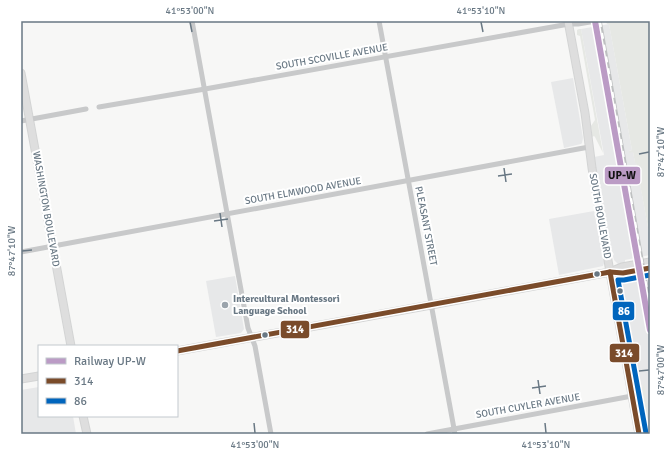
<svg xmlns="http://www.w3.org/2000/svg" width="671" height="455" font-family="Signika,sans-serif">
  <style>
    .built { fill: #e7e8e9 }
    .green { fill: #e6e8e4 }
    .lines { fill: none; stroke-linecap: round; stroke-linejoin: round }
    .secondary-casing { stroke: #d3d4d4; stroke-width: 9 }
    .street { stroke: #c8c9ca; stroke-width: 5 }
    .secondary { stroke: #dedede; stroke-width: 7 }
    .rail-casing { stroke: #bec0c1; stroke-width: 3.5 }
    .rail { stroke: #fff; stroke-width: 2; stroke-dasharray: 6; stroke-linecap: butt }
    .bus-1-casing { stroke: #fff; stroke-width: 8 }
    .bus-2-casing { stroke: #fff; stroke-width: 8 }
    .bus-1 { stroke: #7a4b2a; stroke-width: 5 }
    .bus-2 { stroke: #0065bd; stroke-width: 5 }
    .rail-1-casing { stroke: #fff; stroke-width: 9 }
    .rail-1 { stroke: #bb9bc5; stroke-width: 6 }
    .ticks { fill: none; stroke: #697884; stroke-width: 1.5 }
    .bus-dot { fill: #697884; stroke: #fff; stroke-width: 1.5 }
    .poi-dot { fill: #9ba4ac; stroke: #fff; stroke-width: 1.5 }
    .labels { text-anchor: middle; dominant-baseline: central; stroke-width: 4; stroke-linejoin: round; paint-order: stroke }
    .street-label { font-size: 10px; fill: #697884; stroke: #fff }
    .poi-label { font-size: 10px; font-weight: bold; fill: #697884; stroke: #fff; text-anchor: start }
    .line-badge { stroke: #fff; stroke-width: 1.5 }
    .badge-label { font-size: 11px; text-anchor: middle; font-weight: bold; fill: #fff }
    .pale-badge-label { font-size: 11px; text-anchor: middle; font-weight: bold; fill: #111 }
    .neatline { fill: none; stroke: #697884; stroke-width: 1.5 }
    .ticks-label { font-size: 10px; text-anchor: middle; fill: #697884 }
  </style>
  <rect width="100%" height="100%" fill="#f7f7f6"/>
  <g class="built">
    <path d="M 609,24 L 632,150 L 629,151 L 633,152 L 635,162 L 636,162 L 650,238 L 650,244 L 649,244 L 650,255 L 625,260 L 625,263 L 618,264 L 614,260 L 613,256 L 614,254 L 610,249 L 596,171 L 594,157 L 604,155 L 581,29 Z"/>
    <path d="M 573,78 L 583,138 L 582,143 L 581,144 L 564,148 L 551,82 Z"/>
    <path d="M 594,211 L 604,263 L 603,266 L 559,275 L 549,219 Z"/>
    <path d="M 628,275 L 628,278 L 650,275 L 650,434 L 646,434 L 633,384 L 616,288 L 618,280 L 619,277 Z"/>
    <path d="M 235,276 L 244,329 L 241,333 L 216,337 L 206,281 Z"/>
    <path d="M 39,387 L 39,416 L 73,416 L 76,434 L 21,434 L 21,390 Z"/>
  </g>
  <g class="green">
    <path d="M 611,21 L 650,21 L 650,238 L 636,163 L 635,163 L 633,152 L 629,153 L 629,151 L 632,150 L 609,24 L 607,24 L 606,22 Z"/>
    <path d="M 579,29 L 581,29 L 603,153 L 595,137 L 594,136 L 592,137 L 591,126 L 595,120 L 580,36 L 577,35 L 577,30 Z"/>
    <path d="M 644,382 L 650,416 L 650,434 L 644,405 L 640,401 Z"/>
  </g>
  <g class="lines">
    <g class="secondary-casing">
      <g id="secondary">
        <path d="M 568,21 L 585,113 L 592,168 L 610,272 L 639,434"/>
        <path d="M 21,73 L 71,346"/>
        <path d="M 610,272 L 623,273 L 650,268"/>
        <path d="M 177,351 L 431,305 L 610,272 L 622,267 L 650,262"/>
        <path d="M 21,379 L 39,376"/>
        <path d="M 83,416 L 87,434"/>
      </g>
    </g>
    <g class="street">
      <path d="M 192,21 L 248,328 L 255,346 L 271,434"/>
      <path d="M 379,21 L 455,434"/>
      <path d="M 99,107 L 205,89 L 569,24 L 578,24 L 596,21"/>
      <path d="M 21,121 L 86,109"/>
      <path d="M 21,252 L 589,147"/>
      <path d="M 427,434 L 632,396"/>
    </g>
    <use href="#secondary" class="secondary"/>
    <g class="rail-casing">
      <path id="rail" d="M 600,21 L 650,306"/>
    </g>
    <use href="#rail" class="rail"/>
    <g class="bus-1-casing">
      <g id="bus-1">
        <path d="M 610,272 L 639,434"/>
        <path d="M 177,351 L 610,272 L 623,273 L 650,268"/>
      </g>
    </g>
    <g class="bus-2-casing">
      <path id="bus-2" d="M 646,433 L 618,280 L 624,280 L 650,275"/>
    </g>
    <use href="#bus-1" class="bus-1"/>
    <use href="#bus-2" class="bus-2"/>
    <g class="rail-1-casing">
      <path id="rail-1" d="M 595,21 L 650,330"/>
    </g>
    <use href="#rail-1" class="rail-1"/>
  </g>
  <path class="ticks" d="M 190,22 L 192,32M 481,22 L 483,32M 639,154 L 649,152M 504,168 L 506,182M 498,176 L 512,174M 220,213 L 222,227M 214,221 L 228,219M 22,251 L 32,250M 639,371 L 649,370M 538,380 L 540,394M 532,388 L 546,386M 254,423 L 255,433M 545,423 L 546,433"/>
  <g class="bus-dot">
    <circle cx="597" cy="274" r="3.5"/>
    <circle cx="620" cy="291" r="3.5"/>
    <circle cx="265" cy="335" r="3.5"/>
  </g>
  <circle class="poi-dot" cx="225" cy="305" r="4"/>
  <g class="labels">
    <g class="street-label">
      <text transform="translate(332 57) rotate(-10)">SOUTH SCOVILLE AVENUE</text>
      <text transform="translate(303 191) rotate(-10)">SOUTH ELMWOOD AVENUE</text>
      <text transform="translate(46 209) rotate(80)">WASHINGTON BOULEVARD</text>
      <text transform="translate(600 216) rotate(80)">SOUTH BOULEVARD</text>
      <text transform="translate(426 226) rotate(79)">PLEASANT STREET</text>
      <text transform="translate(528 406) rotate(-10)">SOUTH CUYLER AVENUE</text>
    </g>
    <g class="poi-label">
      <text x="233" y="299">Intercultural Montessori<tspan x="233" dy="12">Language School</tspan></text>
    </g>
  </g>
  <g class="line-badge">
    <rect x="604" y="166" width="37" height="19" rx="4" fill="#bb9bc5"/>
    <rect x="612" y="301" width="23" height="20" rx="4" fill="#0065bd"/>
    <rect x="280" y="320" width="30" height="19" rx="4" fill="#7a4b2a"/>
    <rect x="609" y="343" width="31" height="20" rx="4" fill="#7a4b2a"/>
  </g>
  <g class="badge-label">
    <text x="624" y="315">86</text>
    <text x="295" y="333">314</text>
    <text x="624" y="357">314</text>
  </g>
  <g class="pale-badge-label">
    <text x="622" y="179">UP-W</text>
  </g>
  <rect width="671" height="455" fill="none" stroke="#ffffff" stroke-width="44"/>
  <rect x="38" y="345" width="140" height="72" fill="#ffffff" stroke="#c3c9ce"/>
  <rect x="46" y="358" width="20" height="6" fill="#bb9bc5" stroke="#c3c9ce"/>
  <text x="74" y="365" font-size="12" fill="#697884">Railway UP-W</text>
  <rect x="46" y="378" width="20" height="6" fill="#7a4b2a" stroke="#c3c9ce"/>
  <text x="74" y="385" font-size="12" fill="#697884">314</text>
  <rect x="46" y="398" width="20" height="6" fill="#0065bd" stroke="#c3c9ce"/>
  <text x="74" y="405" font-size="12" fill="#697884">86</text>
  <rect x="22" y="22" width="627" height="411" class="neatline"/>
  <g class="ticks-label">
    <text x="190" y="14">41°53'00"N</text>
    <text x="481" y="14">41°53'10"N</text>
    <text transform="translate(660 152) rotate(-90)" y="4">87°47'10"W</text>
    <text transform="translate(11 251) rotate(-90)" y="4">87°47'10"W</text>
    <text transform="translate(660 370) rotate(-90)" y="4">87°47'00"W</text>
    <text x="255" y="448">41°53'00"N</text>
    <text x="546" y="448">41°53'10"N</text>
  </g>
</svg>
